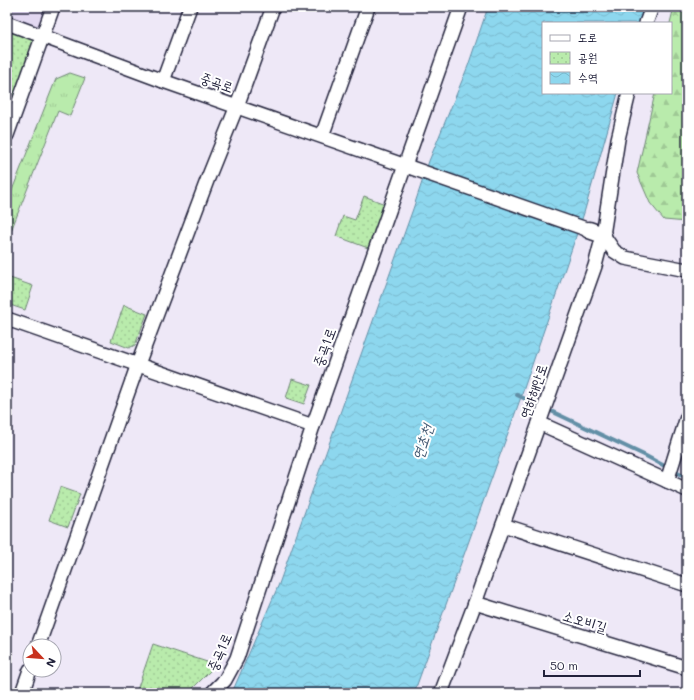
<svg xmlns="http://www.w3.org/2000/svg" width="694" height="700" font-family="Mali,'Poor Story',sans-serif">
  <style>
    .built { fill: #e2d8f1 }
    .grass { fill: url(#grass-tufts); stroke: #6e8674 }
    .forest { fill: url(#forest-firs); stroke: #6e8674 }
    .park { fill: url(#park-dots); stroke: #6e8674 }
    .water { fill: url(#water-waves); stroke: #628fa6 }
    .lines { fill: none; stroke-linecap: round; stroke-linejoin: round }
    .stream { stroke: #628fa6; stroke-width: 4 }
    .minor-casing { stroke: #22223b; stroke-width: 16 }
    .major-casing { stroke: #22223b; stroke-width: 19 }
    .minor { stroke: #fff; stroke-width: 13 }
    .major { stroke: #fff; stroke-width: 16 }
    .labels { text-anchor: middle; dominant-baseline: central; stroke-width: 4; stroke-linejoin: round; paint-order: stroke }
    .street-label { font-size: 14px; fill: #22223b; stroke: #fff }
    .water-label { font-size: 15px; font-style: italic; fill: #425871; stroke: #fff }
  </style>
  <defs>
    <pattern id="grass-tufts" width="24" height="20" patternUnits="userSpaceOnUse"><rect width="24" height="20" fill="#b9ebac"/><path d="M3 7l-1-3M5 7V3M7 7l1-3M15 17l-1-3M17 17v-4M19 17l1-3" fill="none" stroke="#9fc995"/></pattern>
    <pattern id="forest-firs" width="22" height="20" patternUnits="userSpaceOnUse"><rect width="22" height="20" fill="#b9ebac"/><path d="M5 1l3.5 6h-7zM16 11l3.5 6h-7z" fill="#9fc995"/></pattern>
    <pattern id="park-dots" width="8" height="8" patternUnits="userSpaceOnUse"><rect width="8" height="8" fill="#b9ebac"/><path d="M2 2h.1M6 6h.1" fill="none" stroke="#9fc995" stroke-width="1.8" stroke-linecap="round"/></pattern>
    <pattern id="water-waves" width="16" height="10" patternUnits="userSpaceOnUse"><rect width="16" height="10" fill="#8dd7ee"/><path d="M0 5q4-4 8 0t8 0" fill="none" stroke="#79b8cd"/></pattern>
  </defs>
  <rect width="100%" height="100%" fill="#eee8f7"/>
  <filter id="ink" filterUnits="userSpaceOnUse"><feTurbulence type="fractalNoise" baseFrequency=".025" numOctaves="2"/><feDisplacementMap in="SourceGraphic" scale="8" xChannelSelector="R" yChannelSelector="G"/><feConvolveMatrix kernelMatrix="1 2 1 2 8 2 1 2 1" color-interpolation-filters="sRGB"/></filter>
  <g filter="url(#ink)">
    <path class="built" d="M 7,7 L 53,7 L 42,36 L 7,23 Z"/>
    <path class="grass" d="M 70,73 L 85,78 L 70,116 L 58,111 L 7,241 L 7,203 L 56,79 Z"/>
    <path class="forest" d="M 674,7 L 687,7 L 687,222 L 664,220 L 650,203 L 637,173 L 655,93 L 671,93 L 670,23 Z"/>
    <g class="park">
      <path d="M 7,23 L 42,36 L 7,135 Z"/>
      <path d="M 364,196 L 385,204 L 368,248 L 336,236 L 343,216 L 355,220 Z"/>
      <path d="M 10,278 L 33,286 L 25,310 L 7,304 L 7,287 Z"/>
      <path d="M 124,305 L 147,314 L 135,345 L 129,348 L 111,341 Z"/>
      <path d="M 292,379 L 311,385 L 304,404 L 286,398 Z"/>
      <path d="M 60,487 L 80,494 L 68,527 L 49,520 Z"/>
      <path d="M 153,644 L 216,665 L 188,693 L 136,693 Z"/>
    </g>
    <path class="water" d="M 488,7 L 646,7 L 641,23 L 543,23 L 543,93 L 618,93 L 584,213 L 521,397 L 414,693 L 229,693 L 234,688 L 279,584 L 413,209 L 429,161 L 468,66 Z"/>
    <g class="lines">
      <path class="stream" d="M 517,395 L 644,455 L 687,478"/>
      <g class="minor-casing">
        <g id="minor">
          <path d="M 7,23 L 163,81 L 589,230"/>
          <path d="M 646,23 L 652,7"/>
          <path d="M 163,81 L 190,7"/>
          <path d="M 7,135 L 53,7"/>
          <path d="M 322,136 L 368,7"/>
          <path d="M 603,235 L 614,251 L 625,258 L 687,270"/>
          <path d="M 7,319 L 313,426"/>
          <path d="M 539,423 L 687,490"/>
          <path d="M 667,481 L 687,417"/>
          <path d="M 503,525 L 687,585"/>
          <path d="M 475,603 L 687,668"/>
          <path d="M 38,646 L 138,364 L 208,178 L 237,106 L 273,7"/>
          <path d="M 22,693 L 30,670"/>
          <path d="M 212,693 L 225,680 L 237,658 L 313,426 L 461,7"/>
          <path d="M 441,693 L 475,603 L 595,266 L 603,235 L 618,139 L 629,93"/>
        </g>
      </g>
      <g class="major-casing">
        <path id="major" d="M 589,230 L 603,235"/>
      </g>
      <use href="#minor" class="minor"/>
      <use href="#major" class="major"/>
    </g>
  </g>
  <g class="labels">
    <g class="street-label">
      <text transform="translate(217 82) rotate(19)">중곡로</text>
      <text transform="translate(324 347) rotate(-70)">중곡1로</text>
      <text transform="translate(533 391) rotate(-71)">연하해안로</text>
      <text transform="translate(585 621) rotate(17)">소오비길</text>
      <text transform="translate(219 652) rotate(-66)">중곡1로</text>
    </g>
    <g class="water-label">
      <text transform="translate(422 442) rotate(-72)">연초천</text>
    </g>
  </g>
  <rect width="694" height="700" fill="none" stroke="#fff" stroke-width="24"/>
  <rect x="12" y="12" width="670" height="676" fill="none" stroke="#22223b" stroke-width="1.5" filter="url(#ink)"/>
  <rect x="542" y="22" width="130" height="72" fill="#ffffff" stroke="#a7a7b1"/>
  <rect x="550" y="35" width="20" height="6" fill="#ffffff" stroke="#a7a7b1"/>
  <text x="578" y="42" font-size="12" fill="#22223b">도로</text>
  <rect x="550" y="52" width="20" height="12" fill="url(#park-dots)" stroke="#a7a7b1"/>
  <text x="578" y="62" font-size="12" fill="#22223b">공원</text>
  <rect x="550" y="72" width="20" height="12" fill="url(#water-waves)" stroke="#a7a7b1"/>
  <text x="578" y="82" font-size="12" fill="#22223b">수역</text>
  <g transform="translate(42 658) rotate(116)"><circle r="19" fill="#ffffff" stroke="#a7a7b1"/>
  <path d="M0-3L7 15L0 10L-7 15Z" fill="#c8321e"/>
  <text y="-6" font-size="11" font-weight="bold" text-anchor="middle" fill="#22223b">N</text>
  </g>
  <path d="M544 670v6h96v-6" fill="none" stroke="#22223b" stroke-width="2"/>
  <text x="550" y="670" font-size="12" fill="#22223b" stroke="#ffffff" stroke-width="3" paint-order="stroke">50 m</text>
</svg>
